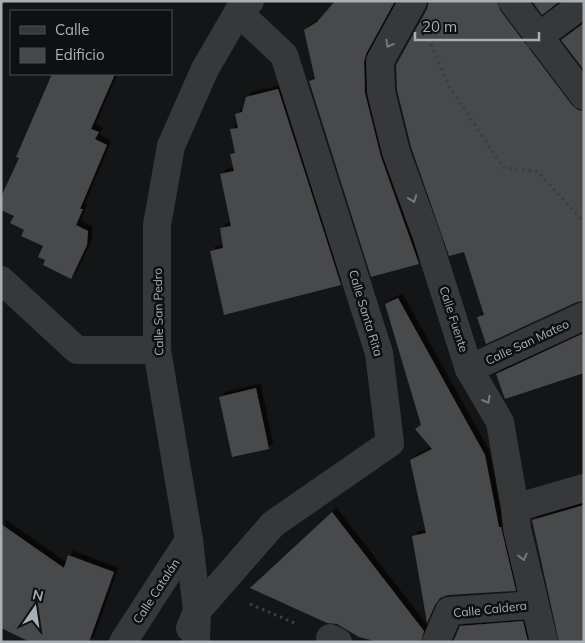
<svg xmlns="http://www.w3.org/2000/svg" width="585" height="643" font-family="Mulish,sans-serif">
  <style>
    .building { fill: #47484b; filter: url(#shadow) }
    .lines { fill: none; stroke-linecap: round; stroke-linejoin: round }
    .path { stroke: #3c3f41; stroke-width: 3; stroke-dasharray: 2.5 4; stroke-linecap: butt }
    .minor { stroke: #36383a; stroke-width: 28 }
    .tertiary { stroke: #36383a; stroke-width: 28 }
    .oneway { stroke: #75797e }
    .labels { text-anchor: middle; dominant-baseline: central; stroke-width: 5; stroke-linejoin: round; paint-order: stroke }
    .street-label { font-size: 12px; fill: #a8afb5; stroke: #0f1011 }
  </style>
  <defs>
    <filter id="shadow"><feDropShadow dx="4.5" dy="-4.5" stdDeviation="0" flood-color="#0009"/></filter>
  </defs>
  <rect width="100%" height="100%" fill="#141516"/>
  <g class="building">
    <path d="M 335,1 L 395,1 L 366,54 L 364,62 L 365,93 L 381,157 L 419,264 L 371,277 L 309,81 L 315,79 L 304,30 L 317,22 Z"/>
    <path d="M 429,1 L 497,1 L 500,10 L 572,105 L 578,110 L 584,111 L 584,301 L 577,302 L 486,344 L 477,317 L 484,315 L 464,252 L 449,256 L 411,147 L 397,90 L 396,65 L 427,9 Z"/>
    <path d="M 532,1 L 560,1 L 542,15 Z"/>
    <path d="M 584,23 L 584,70 L 561,40 Z"/>
    <path d="M 52,74 L 115,74 L 91,129 L 99,132 L 95,139 L 107,145 L 80,209 L 83,209 L 76,225 L 88,231 L 87,245 L 71,279 L 43,265 L 45,260 L 38,257 L 43,246 L 21,236 L 24,230 L 10,223 L 14,216 L 1,210 L 1,197 L 19,158 L 16,157 Z"/>
    <path d="M 278,89 L 341,285 L 224,315 L 210,251 L 223,248 L 220,228 L 231,226 L 220,174 L 234,171 L 230,154 L 235,153 L 230,129 L 238,128 L 235,114 L 242,112 L 246,97 Z"/>
    <path d="M 398,298 L 485,455 L 499,527 L 501,527 L 516,591 L 448,595 L 440,598 L 435,605 L 427,623 L 412,536 L 426,533 L 410,460 L 432,449 L 415,429 L 421,425 L 385,304 Z"/>
    <path d="M 584,333 L 584,373 L 505,399 L 496,374 Z"/>
    <path d="M 256,388 L 269,449 L 232,457 L 219,397 Z"/>
    <path d="M 584,505 L 584,642 L 559,642 L 532,520 Z"/>
    <path d="M 332,512 L 424,631 L 421,642 L 378,642 L 359,637 L 337,624 L 327,623 L 250,588 Z"/>
    <path d="M 1,524 L 64,568 L 68,555 L 114,572 L 89,642 L 30,642 L 1,628 Z"/>
    <path d="M 523,621 L 528,642 L 453,642 L 460,626 Z"/>
  </g>
  <g class="lines">
    <g class="path">
      <path d="M 1,3 L 5,1"/>
      <path d="M 431,44 L 450,88 L 504,168 L 537,171 L 584,222"/>
      <path d="M 250,604 L 297,624"/>
    </g>
    <g class="minor">
      <path d="M 413,1 L 380,61 L 381,92 L 396,152 L 427,237 L 469,369 L 500,422 L 515,508 L 517,529 L 544,642"/>
      <path d="M 512,1 L 584,96"/>
      <path d="M 538,37 L 584,3"/>
      <path d="M 469,369 L 584,316"/>
      <path d="M 515,508 L 584,488"/>
      <path d="M 190,628 L 197,611 L 273,524 L 390,443 L 379,353 L 284,55 L 238,12"/>
      <path d="M 330,638 L 338,642"/>
      <path d="M 123,642 L 189,540"/>
      <path d="M 436,642 L 449,611 L 534,605"/>
    </g>
    <g class="tertiary">
      <path d="M 1,280 L 77,350 L 157,350"/>
      <path d="M 196,642 L 197,611 L 189,540 L 157,350 L 157,225 L 171,146 L 205,69 L 238,12 L 250,1"/>
    </g>
  </g>
  <defs><path id="oneway-chevron" d="M-2-3.5L2.5 0L-2 3.5" fill="none" stroke-width="1.6" stroke-linecap="round" stroke-linejoin="round" transform="scale(1.25)"/></defs>
  <g class="oneway">
    <use href="#oneway-chevron" transform="translate(389 44) rotate(119)"/>
    <use href="#oneway-chevron" transform="translate(413 199) rotate(70)"/>
    <use href="#oneway-chevron" transform="translate(487 400) rotate(60)"/>
    <use href="#oneway-chevron" transform="translate(523 557) rotate(77)"/>
  </g>
  <g class="labels">
    <g class="street-label">
      <text transform="translate(158 312) rotate(-91)">Calle San Pedro</text>
      <text transform="translate(366 313) rotate(73)">Calle Santa Rita</text>
      <text transform="translate(454 319) rotate(72)">Calle Fuente</text>
      <text transform="translate(527 342) rotate(-25)">Calle San Mateo</text>
      <text transform="translate(156 591) rotate(-57)">Calle Catalán</text>
      <text transform="translate(490 609) rotate(-6)">Calle Caldera</text>
    </g>
  </g>
  <rect width="585" height="643" fill="none" stroke="#a8afb5" stroke-width="5"/>
  <rect x="10" y="10" width="162" height="65" fill="#0f1011" stroke="#4c5053"/>
  <rect x="20" y="26" width="25" height="8" fill="#36383a" stroke="#4c5053"/>
  <text x="55" y="35" font-size="15" fill="#a8afb5">Calle</text>
  <rect x="20" y="48" width="25" height="15" fill="#47484b" stroke="#4c5053"/>
  <text x="55" y="60" font-size="15" fill="#a8afb5">Edificio</text>
  <g transform="translate(35 608) rotate(13)" stroke="#0f1011" stroke-width="4" paint-order="stroke">
  <path d="M0-4L9 19L0 12L-9 19Z" fill="#a8afb5"/>
  <text y="-8" font-size="14" font-weight="bold" text-anchor="middle" fill="#a8afb5">N</text>
  </g>
  <path d="M415 32v8h124v-8" fill="none" stroke="#a8afb5" stroke-width="2.5"/>
  <text x="422" y="32" font-size="15" fill="#a8afb5" stroke="#0f1011" stroke-width="4" paint-order="stroke">20 m</text>
</svg>
